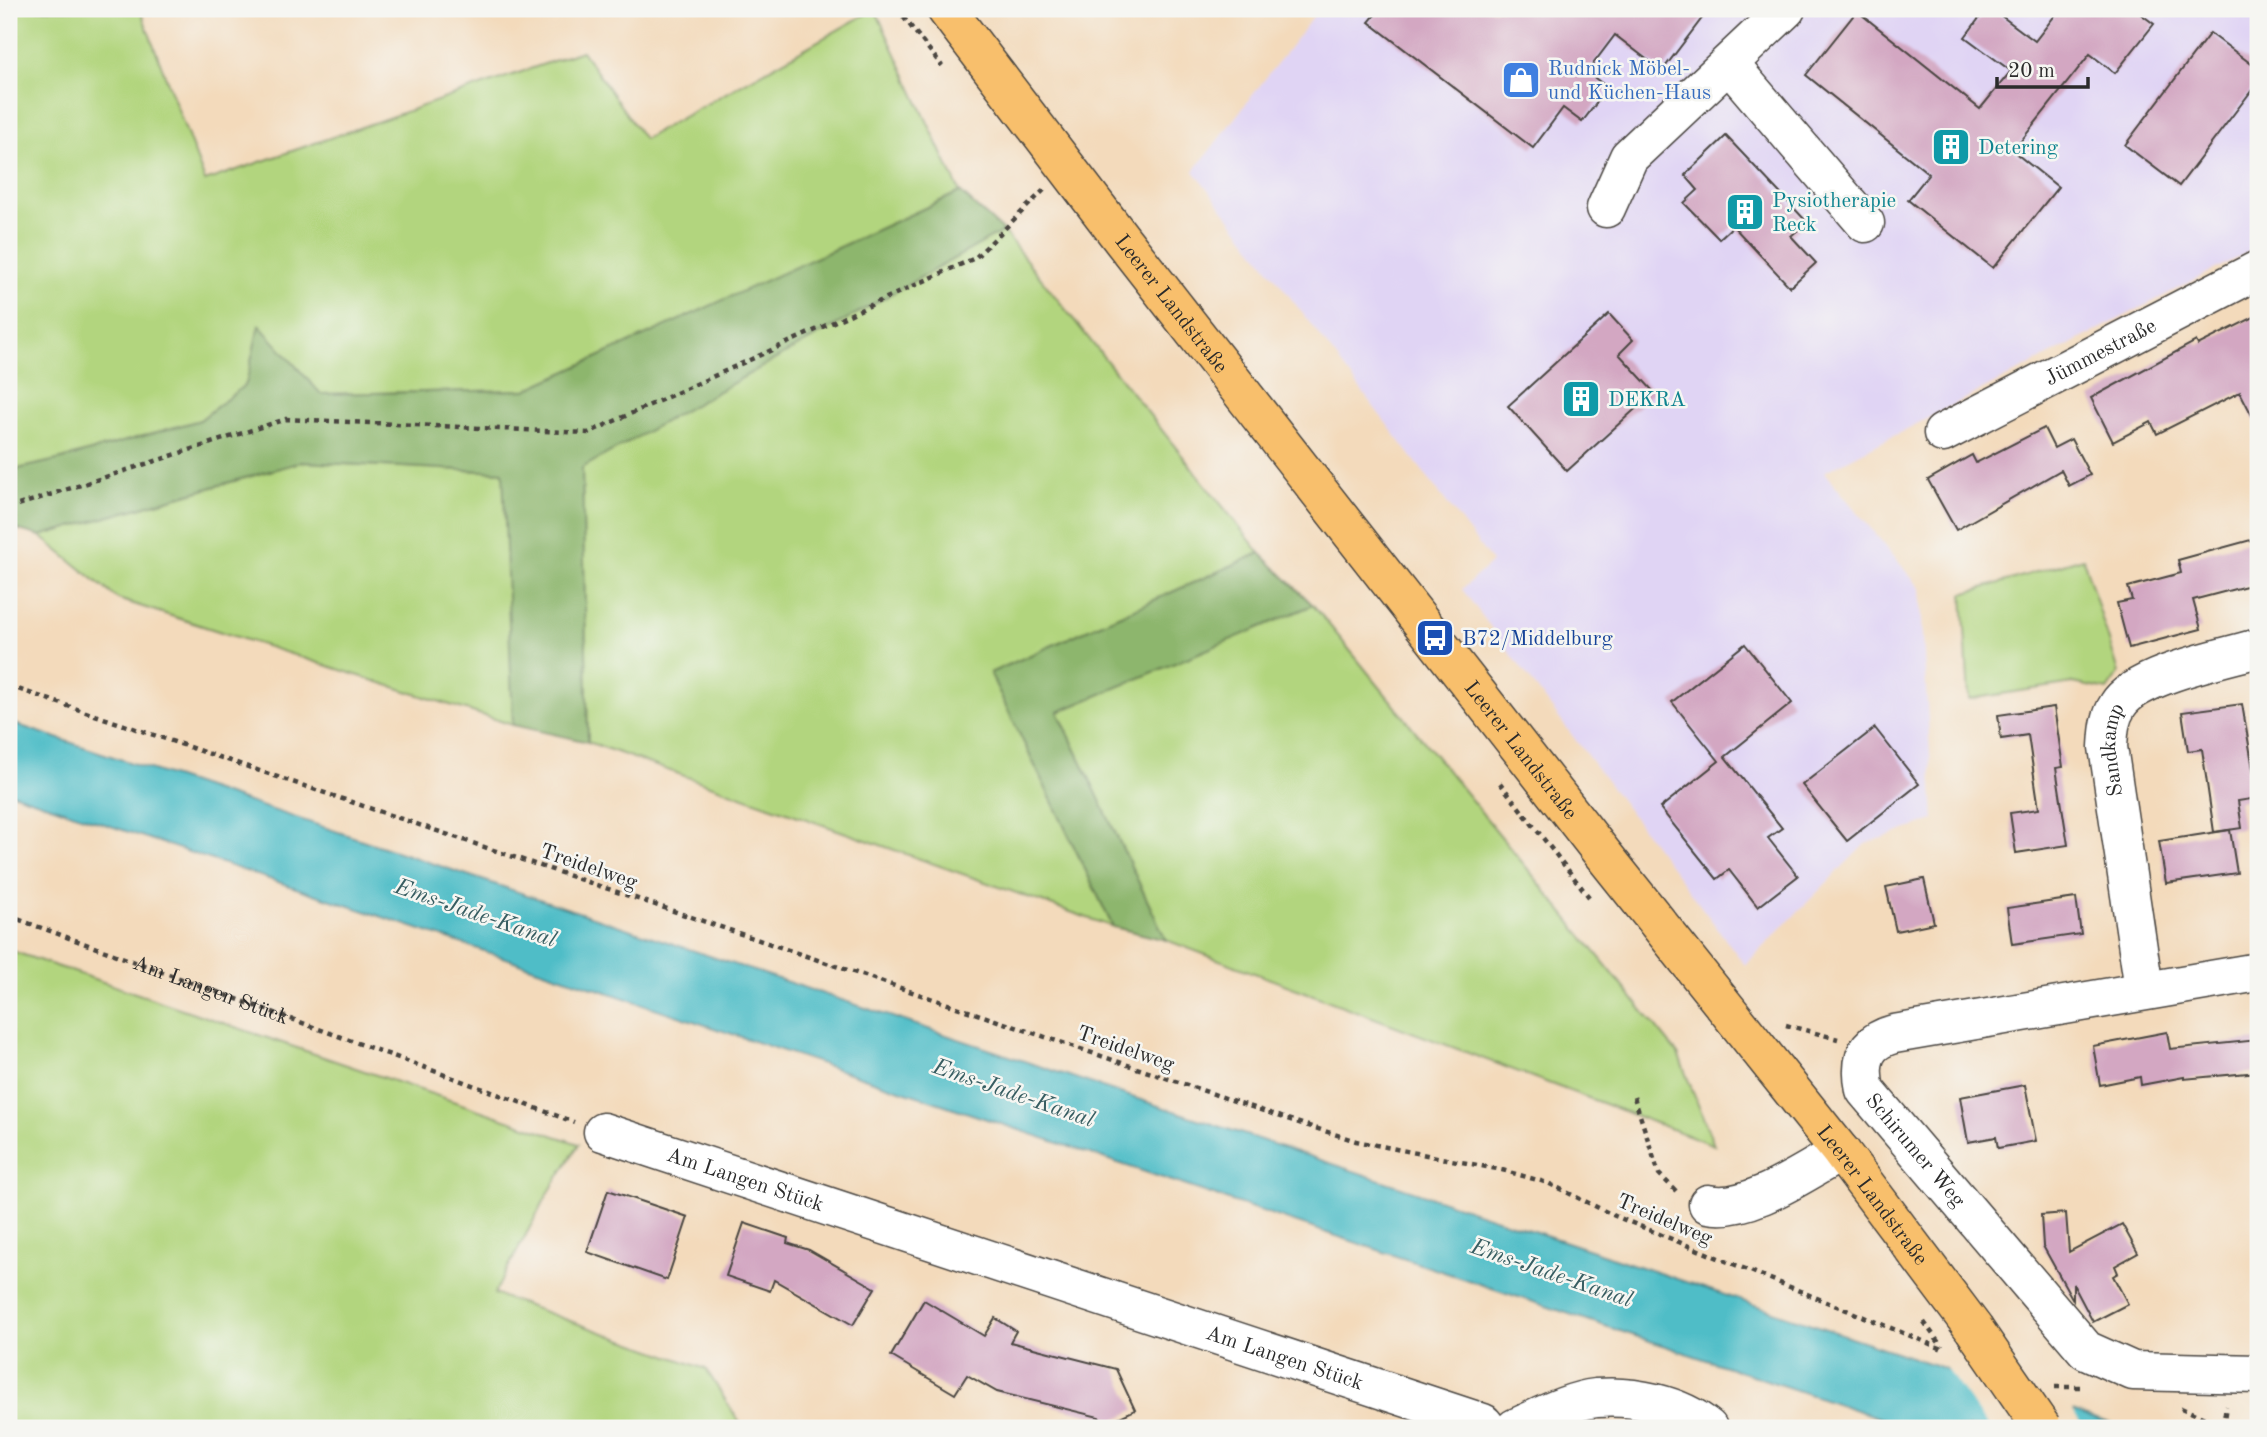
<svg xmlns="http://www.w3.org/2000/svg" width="2267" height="1437" font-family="'Old Standard TT',serif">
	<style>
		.built { fill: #e0d4f4 }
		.green { fill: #b2d57e; stroke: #6e8054; stroke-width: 2 }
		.forest { fill: #8db66d; stroke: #5c704c; stroke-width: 2 }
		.water { fill: #4fbdc7; stroke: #3d7479; stroke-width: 2 }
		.pier { fill: #f3dabb }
		.building { fill: #d3a7c2 }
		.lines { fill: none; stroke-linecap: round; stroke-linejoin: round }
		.minor-casing { stroke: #494541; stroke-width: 41 }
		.major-casing { stroke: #494541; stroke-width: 41 }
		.path { stroke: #494541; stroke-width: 4.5; stroke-dasharray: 5 5; stroke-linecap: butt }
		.minor { stroke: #fff; stroke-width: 38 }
		.major { stroke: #f8bf6c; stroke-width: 38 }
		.major-bridge-casing { stroke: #494541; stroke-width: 41; stroke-linecap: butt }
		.path-bridge { stroke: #494541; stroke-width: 4.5; stroke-dasharray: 5 5; stroke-linecap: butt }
		.major-bridge { stroke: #f8bf6c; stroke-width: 38 }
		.labels { text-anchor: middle; stroke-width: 5; stroke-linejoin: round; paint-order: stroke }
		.shop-label { font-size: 21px; fill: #366cbe; stroke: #f6f6f2; text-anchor: start }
		.culture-label { font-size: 21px; fill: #0d838f; stroke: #f6f6f2; text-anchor: start }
		.street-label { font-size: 21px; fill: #2b2b2b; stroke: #f6f6f2 }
		.transit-label { font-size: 21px; fill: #164399; stroke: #f6f6f2; text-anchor: start }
		.water-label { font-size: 23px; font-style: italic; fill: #385e62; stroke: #f6f6f2 }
	</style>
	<rect width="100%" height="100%" fill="#f6f6f2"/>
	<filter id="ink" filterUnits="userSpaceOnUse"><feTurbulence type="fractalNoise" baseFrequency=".0143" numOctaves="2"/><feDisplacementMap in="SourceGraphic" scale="14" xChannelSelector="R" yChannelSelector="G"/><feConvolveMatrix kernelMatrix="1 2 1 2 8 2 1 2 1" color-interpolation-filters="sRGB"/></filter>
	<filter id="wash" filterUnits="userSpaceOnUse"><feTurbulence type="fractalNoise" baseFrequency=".00686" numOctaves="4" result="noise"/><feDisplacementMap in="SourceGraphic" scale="28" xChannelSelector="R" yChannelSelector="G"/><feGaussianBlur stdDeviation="1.57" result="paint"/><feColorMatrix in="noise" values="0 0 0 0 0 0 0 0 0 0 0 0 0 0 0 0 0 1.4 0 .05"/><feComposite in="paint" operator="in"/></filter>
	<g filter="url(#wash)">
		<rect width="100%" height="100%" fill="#f3dabb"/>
		<polygon class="built" points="1319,9 2258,9 2258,247 1824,472 1920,588 1934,820 1865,844 1745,965 1462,589 1492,562 1194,171"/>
		<g class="green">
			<polygon points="9,9 140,9 205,181 582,51 644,139 875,9 960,192 526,390 321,394 246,384 200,420 66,458 9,471"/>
			<polygon points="1003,231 1260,553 990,673 1113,927 588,742 582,468"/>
			<polygon points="301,462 504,472 513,725 118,599 40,536"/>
			<polygon points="2083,558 2119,673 2107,690 2073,683 1969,699 1963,594"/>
			<polygon points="1313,605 1678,1054 1714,1145 1166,940 1058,712"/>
			<polygon points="9,950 579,1144 549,1192 494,1294 706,1369 743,1428 9,1428"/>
		</g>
		<g class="forest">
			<polygon points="960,192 1003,231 582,468 588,742 513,725 503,472 301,462 40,536 9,527 9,471 66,458 200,420 246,384 259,325 321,394 526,390"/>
			<polygon points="1260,553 1313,605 1058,712 1166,940 1113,927 990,673"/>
		</g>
		<polygon class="water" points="9,722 2123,1428 1910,1428 9,792"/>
		<polygon class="pier" points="1944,1365 2069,1406 2084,1428 1989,1428"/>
		<g id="blocks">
			<g class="building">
				<polygon points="1380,9 1709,9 1662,71 1615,35 1587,72 1608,88 1582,122 1563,108 1533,148 1369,22"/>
				<polygon points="1986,9 1992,9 2035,41 2060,9 2134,9 2154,24 2115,73 2090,54 2013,151 2058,187 1993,268 1908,200 1929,174 1806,75 1857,11 1980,109 2011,71 1965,37"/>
				<polygon points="2210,33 2258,69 2258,82 2179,186 2125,145"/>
				<polygon points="1726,136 1807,222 1791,236 1816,263 1790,287 1733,226 1719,239 1684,203 1698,190 1685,175"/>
				<polygon points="1609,314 1633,340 1619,354 1654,392 1567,471 1508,406"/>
				<polygon points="2258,315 2258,427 2240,392 2157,434 2151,422 2113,442 2091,398 2196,341 2198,345"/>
				<polygon points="2044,428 2054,448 2071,439 2090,475 2069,486 2061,470 1956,530 1928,480 1972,455 1976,463"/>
				<polygon points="2258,538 2258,583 2193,600 2201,629 2129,648 2117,603 2132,600 2128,587 2181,573 2178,560"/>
				<polygon points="1745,644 1792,703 1725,757 1782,828 1768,838 1798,876 1758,907 1729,870 1717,879 1660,808 1719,761 1672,702"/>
				<polygon points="2242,704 2258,798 2238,801 2242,828 2214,832 2202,749 2188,751 2182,712"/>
				<polygon points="2054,707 2063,767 2056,768 2068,845 2016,853 2010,813 2039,809 2028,735 2001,739 1998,715"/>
				<polygon points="1875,728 1919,784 1847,841 1802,785"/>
				<polygon points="2230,830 2237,873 2166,883 2159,841"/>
				<polygon points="1924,879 1934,923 1896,931 1886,887"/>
				<polygon points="2076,898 2081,934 2012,944 2007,908"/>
				<polygon points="2167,1032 2170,1049 2258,1040 2258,1072 2184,1079 2184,1077 2141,1085 2140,1077 2100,1085 2093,1046"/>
				<polygon points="2025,1085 2036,1141 1998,1148 1996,1137 1968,1142 1960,1097"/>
				<polygon points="608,1190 688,1217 667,1280 587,1252"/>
				<polygon points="2066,1213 2069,1252 2122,1224 2138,1253 2115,1266 2118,1273 2113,1276 2128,1304 2093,1322 2073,1284 2073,1300 2043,1246 2041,1215"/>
				<polygon points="744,1223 788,1238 787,1243 809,1250 875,1288 853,1325 774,1280 770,1291 726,1276"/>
				<polygon points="924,1300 984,1336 995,1318 1016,1331 1010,1342 1116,1369 1135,1410 1103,1425 1099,1417 997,1392 967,1375 955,1394 891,1356"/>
			</g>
		</g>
	</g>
	<g filter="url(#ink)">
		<use href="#blocks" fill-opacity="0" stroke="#494541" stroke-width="2"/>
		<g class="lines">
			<g class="minor-casing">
				<g id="minor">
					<polyline points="1729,64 1865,223"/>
					<polyline points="1606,208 1629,157 1786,9"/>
					<path id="s2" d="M1943 433 2258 270"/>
					<path id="s3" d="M2258 972 1894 1034C1864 1042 1859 1061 1865 1090L2086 1350 2133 1371 2258 1374"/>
					<path id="s4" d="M2144 989 2108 747C2109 732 2109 719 2118 705 2136 675 2224 658 2258 648"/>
					<path id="s5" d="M603 1132 1483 1423 1487 1428"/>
					<path d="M1708 1204C1748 1213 1806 1171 1841 1152"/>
					<path d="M1515 1428C1540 1417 1569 1401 1596 1398 1633 1395 1679 1404 1708 1428"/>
				</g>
			</g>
			<g class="major-casing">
				<g id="major">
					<path id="s6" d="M946 9 1123 241 1602 853 1841 1152 1974 1329"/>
				</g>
			</g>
			<g class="path">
				<polyline points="897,9 942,66"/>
				<polyline points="9,508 286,419 588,433 975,258 1044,190"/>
				<polyline points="9,686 1302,1124 1356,1141 1502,1170 1548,1183 1615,1216 1945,1350"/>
				<polyline points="1500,783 1589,897"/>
				<path id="s1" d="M9 916 574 1122"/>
				<polyline points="1786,1025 1838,1039"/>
				<polyline points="1634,1097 1659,1174 1676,1191"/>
				<polyline points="2055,1387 2081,1387"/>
				<polyline points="2181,1408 2228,1428"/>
				<polyline points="2223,1426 2226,1406"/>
			</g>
			<use href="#minor" class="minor"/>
			<use href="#major" class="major"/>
			<g class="major-bridge-casing">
				<polyline id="major-bridge" points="1974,1329 2042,1428"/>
			</g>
			<polyline class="path-bridge" points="1924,1322 1942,1347"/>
			<use href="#major-bridge" class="major-bridge"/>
		</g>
	</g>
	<defs>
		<g id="shop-square" transform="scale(2.0125)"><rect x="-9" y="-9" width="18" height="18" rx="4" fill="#3f7fe0" stroke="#f6f6f2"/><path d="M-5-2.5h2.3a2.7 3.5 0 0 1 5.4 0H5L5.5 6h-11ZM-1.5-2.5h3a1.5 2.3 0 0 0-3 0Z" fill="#fff"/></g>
		<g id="building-square" transform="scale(2.0125)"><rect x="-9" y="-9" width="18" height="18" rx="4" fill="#0f9aa8" stroke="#f6f6f2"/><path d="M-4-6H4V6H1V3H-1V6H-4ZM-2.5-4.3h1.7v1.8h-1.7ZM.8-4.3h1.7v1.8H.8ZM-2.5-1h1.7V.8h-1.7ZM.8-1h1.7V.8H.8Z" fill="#fff"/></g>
		<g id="bus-square" transform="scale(2.0125)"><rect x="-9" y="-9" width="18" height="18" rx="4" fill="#1a4fb4" stroke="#f6f6f2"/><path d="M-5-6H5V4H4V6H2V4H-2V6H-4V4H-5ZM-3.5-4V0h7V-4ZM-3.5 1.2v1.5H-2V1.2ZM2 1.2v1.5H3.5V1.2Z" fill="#fff"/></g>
	</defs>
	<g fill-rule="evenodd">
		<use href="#shop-square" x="1521" y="80"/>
		<use href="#building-square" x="1951" y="147"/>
		<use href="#building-square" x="1745" y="212"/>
		<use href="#building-square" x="1581" y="399"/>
		<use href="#bus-square" x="1435" y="638"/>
	</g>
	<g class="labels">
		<g class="shop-label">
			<text x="1548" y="75">Rudnick Möbel-<tspan x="1548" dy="24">und Küchen-Haus</tspan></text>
		</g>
		<g class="culture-label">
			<text x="1978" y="154">Detering</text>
			<text x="1772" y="207">Pysiotherapie<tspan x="1772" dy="24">Reck</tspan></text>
			<text x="1608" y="406">DEKRA</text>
		</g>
		<g class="street-label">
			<text dy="7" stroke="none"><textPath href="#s6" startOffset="371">Leerer Landstraße</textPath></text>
			<text dy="7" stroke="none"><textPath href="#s2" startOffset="177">Jümmestraße</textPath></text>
			<text dy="7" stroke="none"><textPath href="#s6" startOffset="938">Leerer Landstraße</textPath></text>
			<text dy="7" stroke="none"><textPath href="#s4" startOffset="242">Sandkamp</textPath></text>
			<text transform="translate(589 866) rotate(19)" y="7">Treidelweg</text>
			<text dy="7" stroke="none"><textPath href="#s1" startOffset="215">Am Langen Stück</textPath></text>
			<text transform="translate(1126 1048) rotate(19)" y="7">Treidelweg</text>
			<text dy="7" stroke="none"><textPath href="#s3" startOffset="520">Schirumer Weg</textPath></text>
			<text dy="7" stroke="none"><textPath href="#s5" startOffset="150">Am Langen Stück</textPath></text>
			<text dy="7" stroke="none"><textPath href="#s6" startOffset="1505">Leerer Landstraße</textPath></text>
			<text transform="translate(1665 1219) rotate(23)" y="7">Treidelweg</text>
			<text dy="7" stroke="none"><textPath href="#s5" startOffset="718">Am Langen Stück</textPath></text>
		</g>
		<g class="transit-label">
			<text x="1462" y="645">B72/Middelburg</text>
		</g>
		<g class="water-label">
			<text transform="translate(476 912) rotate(19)" y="8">Ems-Jade-Kanal</text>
			<text transform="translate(1014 1092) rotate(19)" y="8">Ems-Jade-Kanal</text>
			<text transform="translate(1552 1272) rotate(19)" y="8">Ems-Jade-Kanal</text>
		</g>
	</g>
	<rect width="2267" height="1437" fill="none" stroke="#f6f6f2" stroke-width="35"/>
	<path d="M1997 77v10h91v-10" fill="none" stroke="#2b2b2b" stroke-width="3.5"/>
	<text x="2008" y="77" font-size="21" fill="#2b2b2b" stroke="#f6f6f2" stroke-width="5" paint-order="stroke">20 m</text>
</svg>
